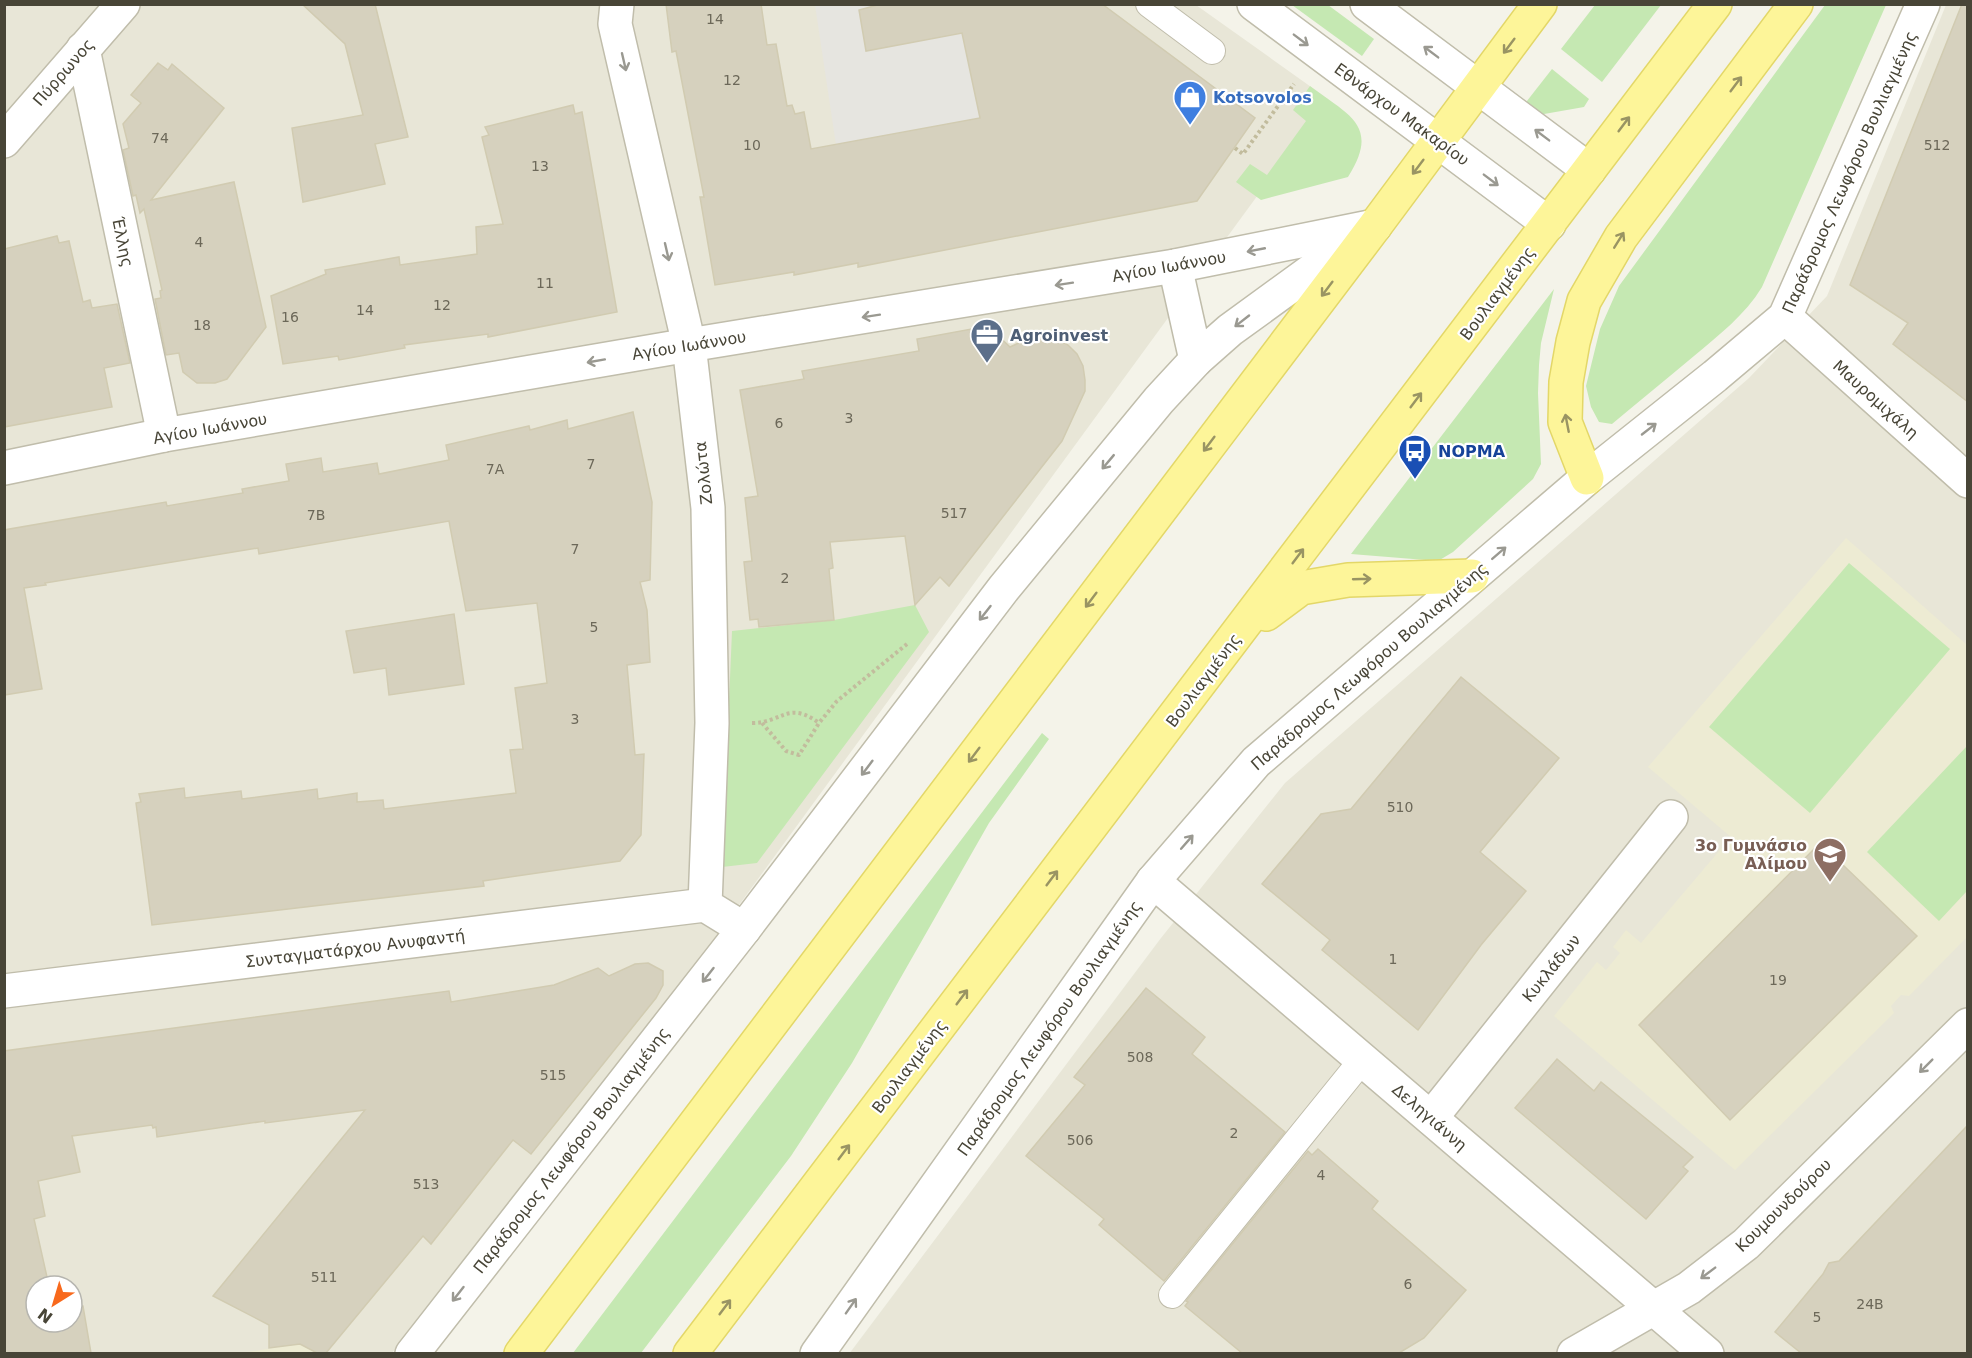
<svg xmlns="http://www.w3.org/2000/svg" width="1972" height="1358" font-family="'DejaVu Sans',sans-serif">
	<style>
		.residential { fill: #e8e6d7; fill-rule: evenodd }
		.education { fill: #edebd3 }
		.green { fill: #c5e8b2 }
		.parking { fill: #e6e5e0 }
		.building { fill: #d6d1be; stroke: #d1cbb1; stroke-width: 1.5 }
		.lines { fill: none; stroke-linecap: round; stroke-linejoin: round }
		.service-casing { stroke: #c0bdab; stroke-width: 28 }
		.minor-casing { stroke: #c0bdab; stroke-width: 36 }
		.tertiary-casing { stroke: #c0bdab; stroke-width: 36 }
		.primary-casing { stroke: #e3d768; stroke-width: 36 }
		.path { stroke: #c2bc9d; stroke-width: 4; stroke-dasharray: 3 3; stroke-linecap: butt }
		.service { stroke: #fff; stroke-width: 26 }
		.minor { stroke: #fff; stroke-width: 33 }
		.tertiary { stroke: #fff; stroke-width: 33 }
		.primary { stroke: #fdf599; stroke-width: 33 }
		.oneway { stroke: #9a9991 }
		.oneway2 { stroke: #999463 }
		.labels { text-anchor: middle; stroke-width: 4.5; stroke-linejoin: round; paint-order: stroke }
		.number-label { font-size: 14px; fill: #6c6859 }
		.street-label { font-size: 16px; fill: #484537; stroke: #fff }
		.shop-label { font-size: 16px; font-weight: bold; fill: #366cbe; stroke: #fff; text-anchor: start }
		.service-label { font-size: 16px; font-weight: bold; fill: #4e5e75; stroke: #fff; text-anchor: start }
		.transit-label { font-size: 16px; font-weight: bold; fill: #164399; stroke: #fff; text-anchor: start }
		.education-label { font-size: 16px; font-weight: bold; fill: #785e54; stroke: #fff; text-anchor: end }
	</style>
	<rect width="100%" height="100%" fill="#f4f3e9"/>
	<g class="residential">
		<path d="M5 5H1196L1328 99 682 983 392 1353 5 1354ZM36 1286H72V1322H36Z"/>
		<polygon points="1946,5 1967,5 1967,1353 849,1354 1161,938 1285,783 1749,378 1827,296"/>
	</g>
	<g class="education">
		<polygon points="1846,538 1967,645 1967,937 1909,996 1901,995 1891,1006 1894,1013 1735,1170 1554,1016 1597,962 1606,970 1620,953 1613,947 1626,930 1641,943 1731,837 1648,767"/>
		<polygon points="300,1344 317,1353 234,1354"/>
	</g>
	<g class="green">
		<polygon points="1292,5 1328,5 1374,39 1362,56"/>
		<polygon points="1595,5 1661,5 1602,82 1561,49"/>
		<path d="M1825 5H1886L1762 287C1745 315 1719 335 1694 356 1667 379 1639 401 1612 424L1599 422 1591 407 1586 386 1600 329 1619 286Z"/>
		<polygon points="1552,69 1589,99 1584,107 1527,117 1523,106"/>
		<path d="M1310 86C1348 115 1381 125 1348 177L1261 200 1236 182 1250 164 1267 175 1306 121 1293 110Z"/>
		<polygon points="1554,289 1541,343 1539,365 1538,393 1541,464 1533,479 1453,552 1438,561 1351,554"/>
		<polygon points="1849,563 1950,649 1810,813 1709,727"/>
		<polygon points="915,605 929,632 757,863 722,867 732,631 834,620"/>
		<polygon points="1042,733 1049,739 989,823 852,1063 791,1156 641,1353 573,1353"/>
		<polygon points="1967,746 1967,891 1939,921 1867,852"/>
	</g>
	<polygon class="parking" points="815,5 881,5 859,10 866,51 962,33 980,118 836,145"/>
	<g class="building">
		<polygon points="302,4 375,4 408,137 375,144 385,184 303,202 292,128 363,115 345,44"/>
		<polygon points="666,4 761,4 767,45 776,44 787,106 792,105 795,114 804,112 811,149 980,118 962,33 866,51 859,10 881,4 1102,4 1255,118 1197,201 858,267 858,263 794,275 794,272 715,285 700,197 704,197 676,51 672,52"/>
		<polygon points="1962,4 1968,4 1968,402 1893,344 1908,323 1850,285"/>
		<polygon points="158,63 168,70 172,64 224,108 151,200 234,182 266,327 227,379 215,383 197,383 183,372 179,353 166,355 155,299 161,298 160,291 162,290 144,209 140,213 136,195 133,196 123,150 129,148 123,124 141,103 131,95"/>
		<polygon points="573,105 575,114 582,112 617,312 488,337 488,334 404,345 405,348 339,360 338,356 283,364 271,296 326,274 325,270 399,257 400,265 477,254 476,227 503,224 482,137 489,135 485,127"/>
		<polygon points="57,236 59,243 69,241 83,302 90,300 92,308 117,304 130,363 104,368 112,407 4,427 4,249"/>
		<polygon points="988,326 1010,347 1032,337 1043,335 1058,339 1068,345 1077,354 1083,366 1085,380 1085,391 1062,441 949,586 940,577 915,605 905,536 830,542 833,568 829,569 834,620 759,627 758,619 750,620 744,562 752,561 745,498 758,496 740,390 804,379 802,371 919,351 917,339"/>
		<polygon points="633,412 652,502 650,580 640,582 647,610 650,662 627,665 635,755 644,754 641,835 620,861 483,881 484,886 152,925 136,803 141,802 139,794 184,788 185,798 241,791 242,799 317,789 318,799 357,793 357,802 383,800 384,809 516,793 510,750 523,749 515,688 547,683 537,603 466,611 449,521 259,554 258,548 45,583 46,585 24,588 42,689 4,695 4,530 166,502 167,506 243,493 242,489 289,481 286,464 321,458 323,472 377,463 379,474 449,460 446,445 529,426 530,430 567,420 568,429"/>
		<polygon points="454,614 464,684 389,695 386,668 354,673 346,631"/>
		<polygon points="1461,677 1559,758 1480,852 1526,891 1481,945 1418,1030 1322,950 1330,940 1262,884 1321,814 1351,809"/>
		<polygon points="1820,843 1917,936 1730,1120 1639,1025"/>
		<polygon points="648,963 663,971 663,985 656,998 531,1154 513,1140 431,1244 423,1236 326,1353 317,1353 300,1344 269,1348 269,1325 213,1296 365,1110 265,1123 265,1121 157,1137 156,1127 153,1128 152,1125 72,1136 80,1172 38,1181 45,1216 34,1219 49,1286 36,1286 36,1322 72,1322 72,1308 83,1306 91,1353 4,1353 4,1051 449,991 451,1002 554,985 598,968 609,976 635,964"/>
		<polygon points="1146,988 1205,1037 1192,1054 1285,1132 1164,1281 1099,1225 1104,1219 1026,1156 1085,1085 1074,1077"/>
		<polygon points="1557,1059 1594,1091 1601,1082 1693,1157 1683,1167 1688,1171 1646,1219 1515,1108"/>
		<polygon points="1968,1125 1968,1353 1801,1353 1775,1332 1823,1274 1829,1263 1839,1261"/>
		<polygon points="1318,1149 1378,1201 1372,1209 1466,1290 1424,1338 1399,1353 1242,1353 1185,1306 1188,1302 1186,1301 1308,1151 1312,1155"/>
	</g>
	<g class="lines">
		<g class="service-casing">
			<g id="service">
				<polyline points="1149,4 1212,51"/>
				<polyline points="1172,1295 1363,1059"/>
			</g>
		</g>
		<g class="minor-casing">
			<g id="minor">
				<polyline points="617,4 615,24 689,345 708,508 712,723 705,905 744,929"/>
				<polyline points="83,49 164,435"/>
				<polyline points="4,141 123,4"/>
				<polyline points="1175,266 1196,360"/>
				<polyline points="1785,317 1968,481"/>
				<polyline points="4,468 164,435 689,345 1175,266 1375,226"/>
				<polyline points="1153,881 1707,1354"/>
				<polyline points="4,991 705,905"/>
				<polyline points="1431,1118 1671,817"/>
				<polyline points="1574,1354 1689,1288 1746,1244 1968,1025"/>
			</g>
		</g>
		<g class="tertiary-casing">
			<g id="tertiary">
				<polyline points="1254,4 1549,224"/>
				<polyline points="1367,4 1589,170"/>
				<polyline points="412,1354 744,929 1004,588 1159,400 1196,360 1230,330 1369,229"/>
				<polyline points="817,1354 1153,881 1256,762 1587,478 1715,376 1785,317 1923,4"/>
			</g>
		</g>
		<g class="primary-casing">
			<g id="primary">
				<polyline points="1587,478 1565,422 1566,382 1573,342 1584,301 1621,237 1796,4"/>
				<polyline points="1266,614 1301,588 1348,580 1472,576"/>
				<polyline points="521,1354 1375,226 1540,4"/>
				<polyline points="690,1354 1715,4"/>
			</g>
		</g>
		<g class="path">
			<polyline points="1235,148 1243,154 1294,84"/>
			<path d="M752 723C782 723 788 700 819 723"/>
			<polyline points="762,723 786,751 799,755 819,723 837,701 907,644"/>
		</g>
		<use href="#service" class="service"/>
		<use href="#minor" class="minor"/>
		<use href="#tertiary" class="tertiary"/>
		<use href="#primary" class="primary"/>
	</g>
	<defs><path id="oneway-shaft" d="M-6 0H5M1.5-3L5.5 0L1.5 3" fill="none" stroke-width="1.6" stroke-linecap="round" stroke-linejoin="round" transform="scale(1.5)"/></defs>
	<g class="oneway">
		<use href="#oneway-shaft" transform="translate(1301 40) rotate(37)"/>
		<use href="#oneway-shaft" transform="translate(1431 52) rotate(-143)"/>
		<use href="#oneway-shaft" transform="translate(624 62) rotate(77)"/>
		<use href="#oneway-shaft" transform="translate(1542 135) rotate(-143)"/>
		<use href="#oneway-shaft" transform="translate(1491 180) rotate(37)"/>
		<use href="#oneway-shaft" transform="translate(1256 250) rotate(169)"/>
		<use href="#oneway-shaft" transform="translate(667 252) rotate(77)"/>
		<use href="#oneway-shaft" transform="translate(1064 284) rotate(171)"/>
		<use href="#oneway-shaft" transform="translate(871 316) rotate(171)"/>
		<use href="#oneway-shaft" transform="translate(1242 321) rotate(142)"/>
		<use href="#oneway-shaft" transform="translate(596 361) rotate(170)"/>
		<use href="#oneway-shaft" transform="translate(1649 429) rotate(-38)"/>
		<use href="#oneway-shaft" transform="translate(1108 462) rotate(130)"/>
		<use href="#oneway-shaft" transform="translate(1499 553) rotate(-41)"/>
		<use href="#oneway-shaft" transform="translate(985 613) rotate(128)"/>
		<use href="#oneway-shaft" transform="translate(867 768) rotate(127)"/>
		<use href="#oneway-shaft" transform="translate(1187 842) rotate(-49)"/>
		<use href="#oneway-shaft" transform="translate(708 975) rotate(128)"/>
		<use href="#oneway-shaft" transform="translate(1926 1066) rotate(135)"/>
		<use href="#oneway-shaft" transform="translate(1708 1273) rotate(143)"/>
		<use href="#oneway-shaft" transform="translate(458 1294) rotate(128)"/>
		<use href="#oneway-shaft" transform="translate(851 1306) rotate(-55)"/>
	</g>
	<g class="oneway2">
		<use href="#oneway-shaft" transform="translate(1509 46) rotate(127)"/>
		<use href="#oneway-shaft" transform="translate(1736 84) rotate(-53)"/>
		<use href="#oneway-shaft" transform="translate(1624 124) rotate(-53)"/>
		<use href="#oneway-shaft" transform="translate(1418 167) rotate(127)"/>
		<use href="#oneway-shaft" transform="translate(1619 240) rotate(-58)"/>
		<use href="#oneway-shaft" transform="translate(1327 289) rotate(127)"/>
		<use href="#oneway-shaft" transform="translate(1416 400) rotate(-53)"/>
		<use href="#oneway-shaft" transform="translate(1567 423) rotate(-101)"/>
		<use href="#oneway-shaft" transform="translate(1209 444) rotate(127)"/>
		<use href="#oneway-shaft" transform="translate(1298 556) rotate(-53)"/>
		<use href="#oneway-shaft" transform="translate(1362 579) rotate(-2)"/>
		<use href="#oneway-shaft" transform="translate(1091 600) rotate(127)"/>
		<use href="#oneway-shaft" transform="translate(974 755) rotate(127)"/>
		<use href="#oneway-shaft" transform="translate(1052 878) rotate(-53)"/>
		<use href="#oneway-shaft" transform="translate(962 997) rotate(-53)"/>
		<use href="#oneway-shaft" transform="translate(844 1152) rotate(-53)"/>
		<use href="#oneway-shaft" transform="translate(725 1307) rotate(-53)"/>
	</g>
	<defs>
		<g id="shop-pin" transform="scale(1.725)"><path d="M0 17L-7.5 6A9.5 9.5 0 1 1 7.5 6Z" fill="#3f7fe0" stroke="#fff"/><path d="M-5-2.5h2.3a2.7 3.5 0 0 1 5.4 0H5L5.5 6h-11ZM-1.5-2.5h3a1.5 2.3 0 0 0-3 0Z" fill="#fff"/></g>
		<g id="office-pin" transform="scale(1.725)"><path d="M0 17L-7.5 6A9.5 9.5 0 1 1 7.5 6Z" fill="#5c6f8a" stroke="#fff"/><path d="M-6-3h4V-5.5h4V-3h4V5H-6ZM-1-4.5V-3h2v-1.5ZM-6 0V1H6V0Z" fill="#fff"/></g>
		<g id="bus-pin" transform="scale(1.725)"><path d="M0 17L-7.5 6A9.5 9.5 0 1 1 7.5 6Z" fill="#1a4fb4" stroke="#fff"/><path d="M-5-6H5V4H4V6H2V4H-2V6H-4V4H-5ZM-3.5-4V0h7V-4ZM-3.5 1.2v1.5H-2V1.2ZM2 1.2v1.5H3.5V1.2Z" fill="#fff"/></g>
		<g id="school-pin" transform="scale(1.725)"><path d="M0 17L-7.5 6A9.5 9.5 0 1 1 7.5 6Z" fill="#8d6e63" stroke="#fff"/><path d="M0-5L7-2L0 1L-7-2ZM-4 1L0 2.5L4 1V4Q0 6-4 4Z" fill="#fff"/></g>
	</defs>
	<g fill-rule="evenodd">
		<use href="#shop-pin" x="1190" y="97"/>
		<use href="#office-pin" x="987" y="335"/>
		<use href="#bus-pin" x="1415" y="451"/>
		<use href="#school-pin" x="1830" y="854"/>
	</g>
	<g class="labels">
		<g class="number-label">
			<text x="715" y="24">14</text>
			<text x="732" y="85">12</text>
			<text x="160" y="143">74</text>
			<text x="752" y="150">10</text>
			<text x="1937" y="150">512</text>
			<text x="540" y="171">13</text>
			<text x="199" y="247">4</text>
			<text x="545" y="288">11</text>
			<text x="442" y="310">12</text>
			<text x="365" y="315">14</text>
			<text x="290" y="322">16</text>
			<text x="202" y="330">18</text>
			<text x="849" y="423">3</text>
			<text x="779" y="428">6</text>
			<text x="591" y="469">7</text>
			<text x="495" y="474">7Α</text>
			<text x="954" y="518">517</text>
			<text x="316" y="520">7Β</text>
			<text x="575" y="554">7</text>
			<text x="785" y="583">2</text>
			<text x="594" y="632">5</text>
			<text x="575" y="724">3</text>
			<text x="1400" y="812">510</text>
			<text x="1393" y="964">1</text>
			<text x="1778" y="985">19</text>
			<text x="1140" y="1062">508</text>
			<text x="553" y="1080">515</text>
			<text x="1234" y="1138">2</text>
			<text x="1080" y="1145">506</text>
			<text x="1321" y="1180">4</text>
			<text x="426" y="1189">513</text>
			<text x="324" y="1282">511</text>
			<text x="1408" y="1289">6</text>
			<text x="1870" y="1309">24B</text>
			<text x="1817" y="1322">5</text>
		</g>
		<g class="street-label">
			<text transform="translate(63 72) rotate(-49)" y="6">Πύρρωνος</text>
			<text transform="translate(1402 114) rotate(36)" y="6">Εθνάρχου Μακαρίου</text>
			<text transform="translate(1849 172) rotate(-66)" y="6">Παράδρομος Λεωφόρου Βουλιαγμένης</text>
			<text transform="translate(123 242) rotate(78)" y="6">Έλλης</text>
			<text transform="translate(1169 266) rotate(-10)" y="6">Αγίου Ιωάννου</text>
			<text transform="translate(1497 293) rotate(-53)" y="6">Βουλιαγμένης</text>
			<text transform="translate(689 345) rotate(-9)" y="6">Αγίου Ιωάννου</text>
			<text transform="translate(1876 399) rotate(42)" y="6">Μαυρομιχάλη</text>
			<text transform="translate(210 428) rotate(-10)" y="6">Αγίου Ιωάννου</text>
			<text transform="translate(703 473) rotate(-96)" y="6">Ζολώτα</text>
			<text transform="translate(1369 666) rotate(-41)" y="6">Παράδρομος Λεωφόρου Βουλιαγμένης</text>
			<text transform="translate(1203 680) rotate(-53)" y="6">Βουλιαγμένης</text>
			<text transform="translate(355 948) rotate(-7)" y="6">Συνταγματάρχου Ανυφαντή</text>
			<text transform="translate(1551 968) rotate(-51)" y="6">Κυκλάδων</text>
			<text transform="translate(1049 1028) rotate(-55)" y="6">Παράδρομος Λεωφόρου Βουλιαγμένης</text>
			<text transform="translate(909 1066) rotate(-53)" y="6">Βουλιαγμένης</text>
			<text transform="translate(1430 1117) rotate(41)" y="6">Δεληγιάννη</text>
			<text transform="translate(571 1150) rotate(-52)" y="6">Παράδρομος Λεωφόρου Βουλιαγμένης</text>
			<text transform="translate(1783 1205) rotate(-44)" y="6">Κουμουνδούρου</text>
		</g>
		<g class="shop-label">
			<text x="1213" y="103">Kotsovolos</text>
		</g>
		<g class="service-label">
			<text x="1010" y="341">Agroinvest</text>
		</g>
		<g class="transit-label">
			<text x="1438" y="457">ΝΟΡΜΑ</text>
		</g>
		<g class="education-label">
			<text x="1807" y="851">3ο Γυμνάσιο<tspan x="1807" dy="18">Αλίμου</tspan></text>
		</g>
	</g>
	<rect width="1972" height="1358" fill="none" stroke="#484537" stroke-width="12"/>
	<g transform="translate(54 1304) rotate(217)"><circle r="28" fill="#ffffff" stroke="#b6b5af" stroke-width="1.5"/>
	<path d="M0-4.5L10 22L0 15L-10 22Z" fill="#f8691c"/>
	<text y="-9" font-size="16" font-weight="bold" text-anchor="middle" fill="#484537">N</text>
	</g>
</svg>
